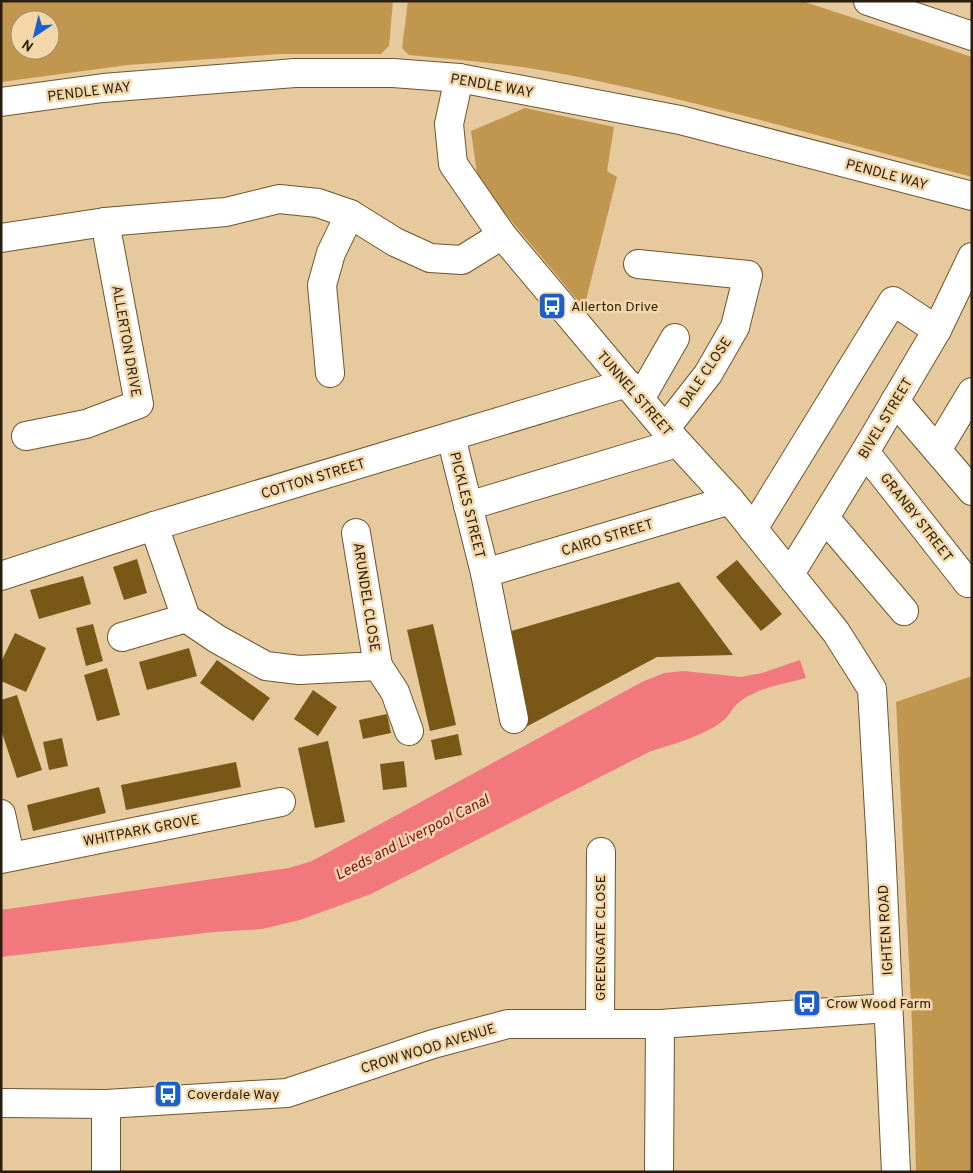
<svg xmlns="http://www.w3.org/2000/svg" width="973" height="1173" font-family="Overpass,sans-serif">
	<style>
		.green { fill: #c19750; fill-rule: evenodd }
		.water { fill: #f1787d }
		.building { fill: #795717 }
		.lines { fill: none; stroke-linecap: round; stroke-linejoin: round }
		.minor-casing { stroke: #6e552b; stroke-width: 30 }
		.highway-casing { stroke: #6e552b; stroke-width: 30 }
		.minor { stroke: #fff; stroke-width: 28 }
		.highway { stroke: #fff; stroke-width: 28 }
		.labels { text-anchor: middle; stroke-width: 5; stroke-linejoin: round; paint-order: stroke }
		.street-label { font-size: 14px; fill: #291e0d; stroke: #f3d7a9 }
		.poi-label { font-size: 14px; fill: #291e0d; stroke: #f3d7a9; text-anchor: start }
		.water-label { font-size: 15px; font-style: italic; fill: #7e0e22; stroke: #f3d7a9 }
	</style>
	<rect width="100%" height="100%" fill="#e6ca9d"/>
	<g class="green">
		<path d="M1 1H393L389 46 381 54H280L128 65 1 82ZM20 20H50V50H20Z"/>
		<path d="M408 1H802L972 57V177C836 141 701 101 563 74 512 64 460 60 409 55L402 48Z"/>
		<polygon points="525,108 614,127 607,171 617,177 584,308 478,181 471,131"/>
		<polygon points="972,676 972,1172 916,1172 912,1024 896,702"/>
	</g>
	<path class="water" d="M800 660 806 678C784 684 755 688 737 704 732 708 730 715 725 719 709 734 672 745 651 751L371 894 300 920 262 929 214 932 1 957V910L289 868 312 861 642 682 664 673 684 671 741 677 762 673Z"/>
	<g class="building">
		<polygon points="137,559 147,593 124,600 113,567"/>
		<polygon points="737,560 782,614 761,631 716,577"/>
		<polygon points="83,576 91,604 39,619 30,590"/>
		<polygon points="679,582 733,655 657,657 524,728 505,633"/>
		<polygon points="93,624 103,661 86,666 76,628"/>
		<polygon points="433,624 456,725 430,731 407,630"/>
		<polygon points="15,633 46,648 26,692 1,681 1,662"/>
		<polygon points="189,648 197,676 147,690 139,662"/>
		<polygon points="217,660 270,698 253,721 200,683"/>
		<polygon points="107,668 120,715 97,721 84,675"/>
		<polygon points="313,690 337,707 318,736 294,719"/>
		<polygon points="17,695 42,770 17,778 1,730 1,700"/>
		<polygon points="387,714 391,733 363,739 359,720"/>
		<polygon points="458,734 462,755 435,760 431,740"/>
		<polygon points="62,738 68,766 49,770 43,742"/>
		<polygon points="328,741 345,822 315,828 298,748"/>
		<polygon points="404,761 407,787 383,790 380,764"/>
		<polygon points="236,762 241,787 126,810 121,785"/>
		<polygon points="99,787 106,813 33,831 27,805"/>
	</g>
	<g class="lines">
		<g class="minor-casing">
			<g id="minor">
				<polyline points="459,78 449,124 453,164 502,235 665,429 730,500 836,632 872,689 881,846 896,1172"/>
				<polyline points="1,102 103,88 295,73 393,73 459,78 680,120 972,196"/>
				<polyline points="1,238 105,222 226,212 279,199 318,203 350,214"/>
				<polyline points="638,264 748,275 735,327 708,374 665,429"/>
				<polyline points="330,373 322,285 331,253 350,214 395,242 430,258 462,260 502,235"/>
				<polyline points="640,399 675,338"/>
				<polyline points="895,401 972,491"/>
				<polyline points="26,436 86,424 139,404 105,222"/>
				<polyline points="451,437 485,573 514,719"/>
				<polyline points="937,450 972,392"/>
				<polyline points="865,452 968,583"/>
				<polyline points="468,506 677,443"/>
				<polyline points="825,518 904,611"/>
				<polyline points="154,526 186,618"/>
				<polyline points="753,529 893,301 937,330"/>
				<polyline points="485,573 730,500"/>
				<polyline points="790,574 865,452 937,330 972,257"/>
				<polyline points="1,576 154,526 627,383"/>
				<polyline points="122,637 186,618 217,639 266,666 299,670 378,666 356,533"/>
				<polyline points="378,666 395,692 409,731"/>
				<polyline points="1,814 10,856"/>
				<polyline points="1,859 281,802"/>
				<polyline points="600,1024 601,852"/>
				<polyline points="1,1103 106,1104 287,1093 433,1044 508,1024 660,1024 888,1008"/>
				<polyline points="106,1172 106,1104"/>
				<polyline points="659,1172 660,1024"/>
			</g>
		</g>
		<g class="highway-casing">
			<polyline id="highway" points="868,1 972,36"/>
		</g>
		<use href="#minor" class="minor"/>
		<use href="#highway" class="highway"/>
	</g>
	<defs>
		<g id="bus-square" transform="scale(1.4375)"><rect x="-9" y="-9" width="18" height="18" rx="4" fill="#1960cb" stroke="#f3d7a9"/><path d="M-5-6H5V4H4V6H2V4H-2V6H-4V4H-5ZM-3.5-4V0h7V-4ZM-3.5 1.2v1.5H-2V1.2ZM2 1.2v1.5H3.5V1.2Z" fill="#fff"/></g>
	</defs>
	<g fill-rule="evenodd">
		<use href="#bus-square" x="552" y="306"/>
		<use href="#bus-square" x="807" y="1003"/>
		<use href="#bus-square" x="168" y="1094"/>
	</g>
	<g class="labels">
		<g class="street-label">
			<text transform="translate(492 85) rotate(10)" y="5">PENDLE WAY</text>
			<text transform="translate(89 91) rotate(-7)" y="5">PENDLE WAY</text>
			<text transform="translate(887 174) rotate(15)" y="5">PENDLE WAY</text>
			<text transform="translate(127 341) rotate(80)" y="5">ALLERTON DRIVE</text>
			<text transform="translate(705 372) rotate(-56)" y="5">DALE CLOSE</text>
			<text transform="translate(635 393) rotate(49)" y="5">TUNNEL STREET</text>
			<text transform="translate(885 418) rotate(-59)" y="5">BIVEL STREET</text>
			<text transform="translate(313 478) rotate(-17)" y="5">COTTON STREET</text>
			<text transform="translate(468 505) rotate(76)" y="5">PICKLES STREET</text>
			<text transform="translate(917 517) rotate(52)" y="5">GRANBY STREET</text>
			<text transform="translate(607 537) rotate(-17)" y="5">CAIRO STREET</text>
			<text transform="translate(367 597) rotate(81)" y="5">ARUNDEL CLOSE</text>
			<text transform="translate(141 830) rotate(-11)" y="5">WHITPARK GROVE</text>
			<text transform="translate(885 930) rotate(-93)" y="5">IGHTEN ROAD</text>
			<text transform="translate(600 938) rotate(-90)" y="5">GREENGATE CLOSE</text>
			<text transform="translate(428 1048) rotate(-17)" y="5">CROW WOOD AVENUE</text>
		</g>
		<g class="poi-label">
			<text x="571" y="311">Allerton Drive</text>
			<text x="826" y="1008">Crow Wood Farm</text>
			<text x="187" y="1099">Coverdale Way</text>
		</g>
		<g class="water-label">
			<text transform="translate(412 837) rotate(-27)" y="5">Leeds and Liverpool Canal</text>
		</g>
	</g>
	<rect width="973" height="1173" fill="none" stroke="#291e0d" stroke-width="5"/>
	<g transform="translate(35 35) rotate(215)"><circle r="24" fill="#f3d7a9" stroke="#a28d6b"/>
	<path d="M0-4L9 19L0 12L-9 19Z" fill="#1960cb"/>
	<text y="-8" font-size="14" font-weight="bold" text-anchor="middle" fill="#291e0d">N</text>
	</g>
</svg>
